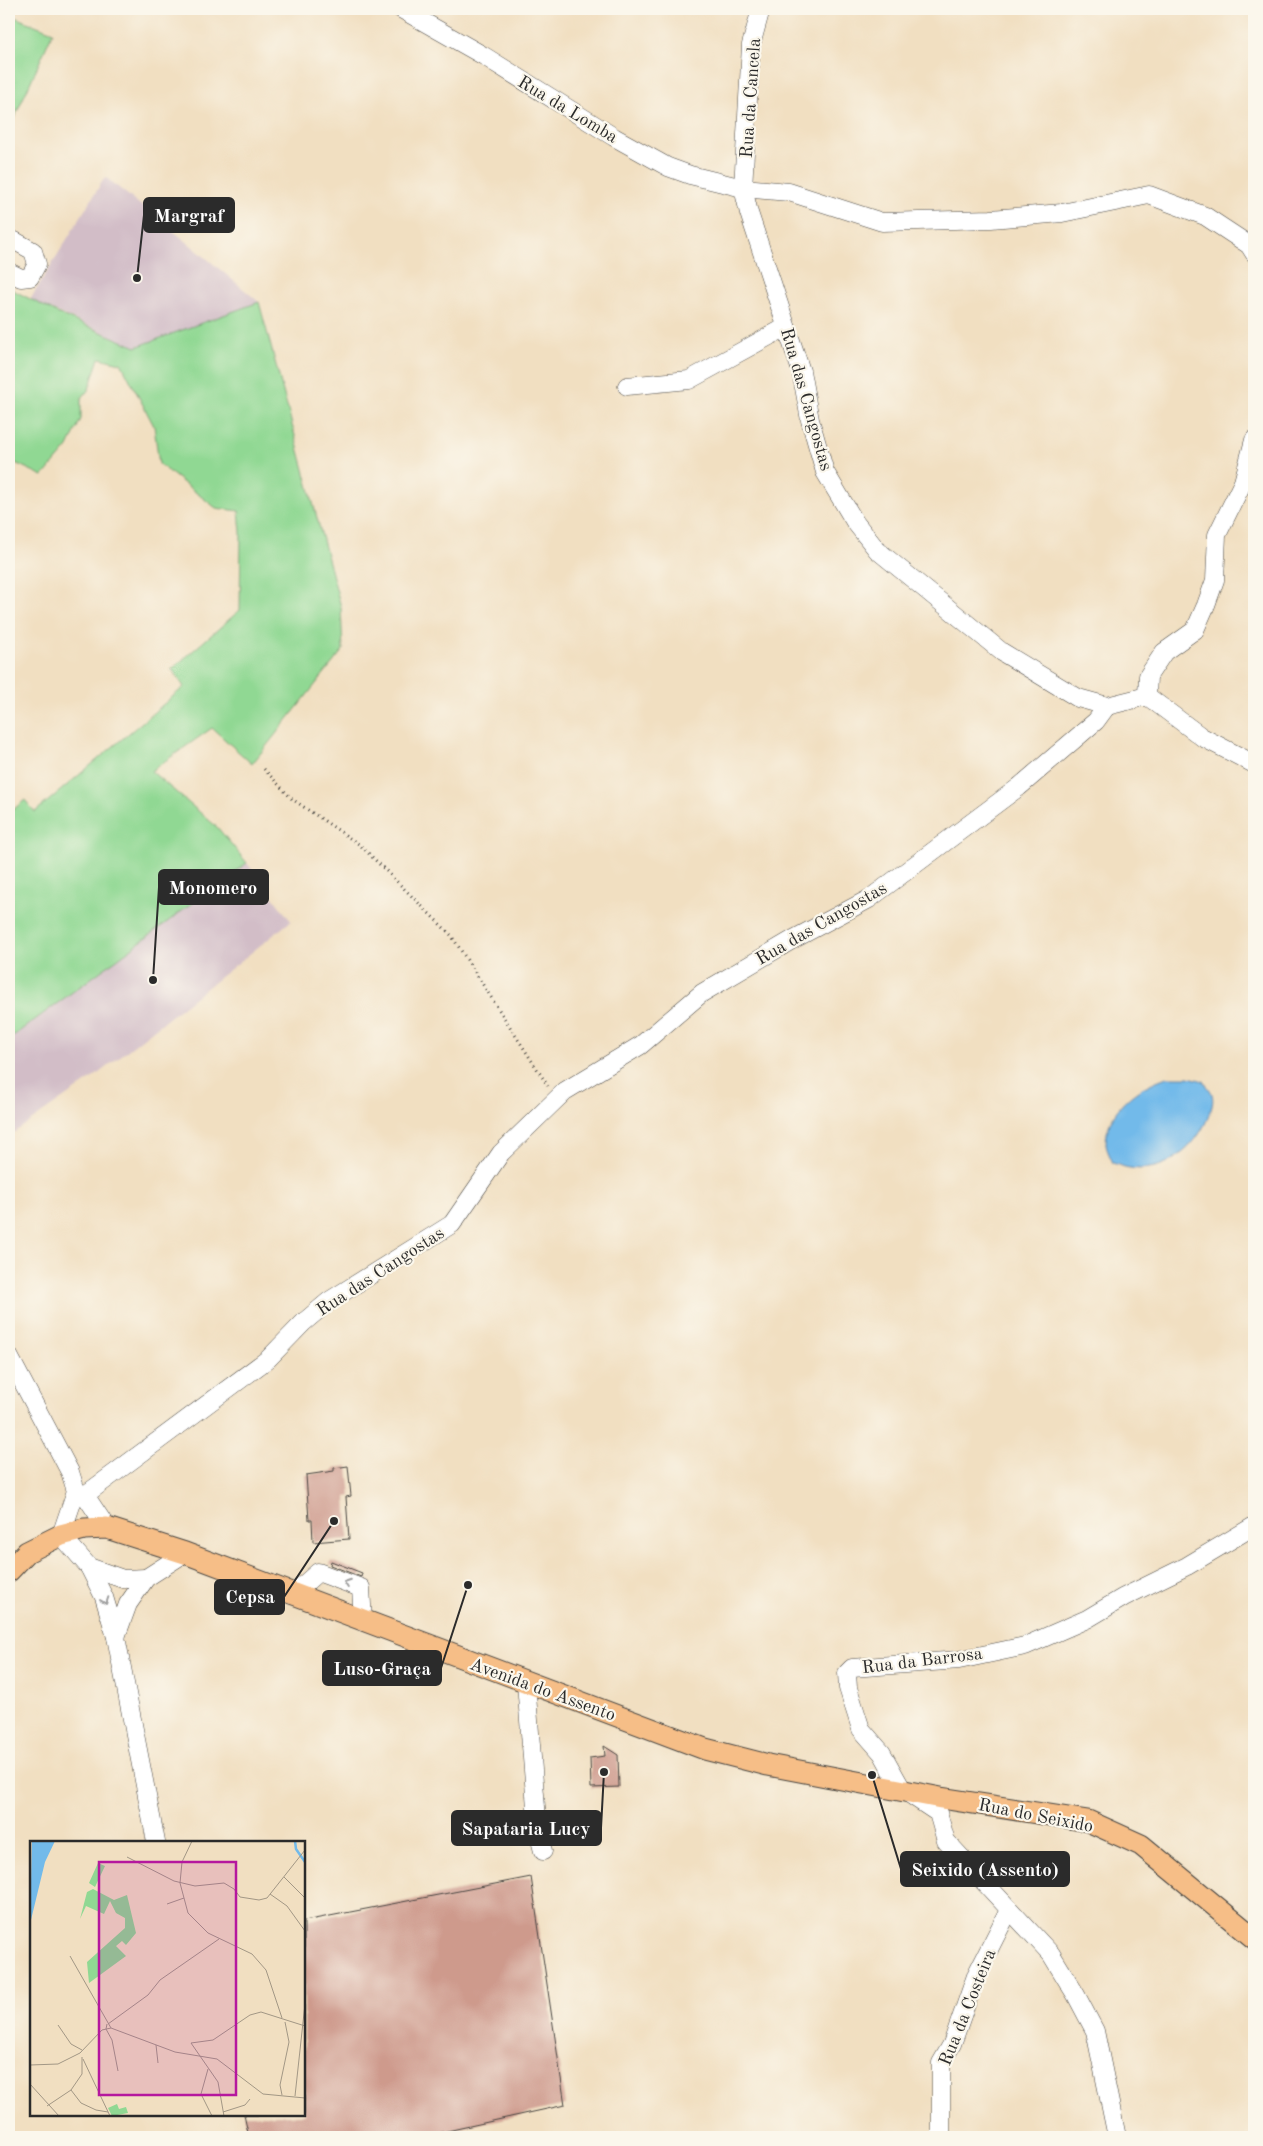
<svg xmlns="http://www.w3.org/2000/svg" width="1263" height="2146" font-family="'Old Standard TT',serif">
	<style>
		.industrial { fill: #d2bdc7 }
		.green { fill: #90d893; stroke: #5e825f }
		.water { fill: #72baea; stroke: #4e728a }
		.building { fill: #ce9a8c }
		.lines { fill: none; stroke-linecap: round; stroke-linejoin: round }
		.minor-casing { stroke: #494642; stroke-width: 19 }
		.major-casing { stroke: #494642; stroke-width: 23 }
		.path { stroke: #494642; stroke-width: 3; stroke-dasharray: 1 4; stroke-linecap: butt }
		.minor { stroke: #fff; stroke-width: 18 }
		.major { stroke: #f6be87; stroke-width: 21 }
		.oneway { stroke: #a0a0a0 }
		.labels { text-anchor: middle; stroke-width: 4.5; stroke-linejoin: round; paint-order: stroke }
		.street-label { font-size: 18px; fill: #2b2b2b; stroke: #fbf7ec }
		.inset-river { fill: none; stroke: #72baea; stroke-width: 2.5 }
		.inset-road { fill: none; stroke: #a29785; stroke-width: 1 }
		.view { fill: #b5179e; fill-opacity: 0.15; stroke: #b5179e; stroke-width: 2.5 }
		.inset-edge { fill: none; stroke: #2b2b2b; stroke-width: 2.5 }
		.leader { fill: none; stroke: #2b2b2b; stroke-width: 2 }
		.callout-dot { fill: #2b2b2b; stroke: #fbf7ec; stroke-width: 2 }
		.callout { fill: #2b2b2b; stroke: #2b2b2b; stroke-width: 2 }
		.callout-label { font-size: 19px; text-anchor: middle; font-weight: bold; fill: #fff }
	</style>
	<rect width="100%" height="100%" fill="#fbf7ec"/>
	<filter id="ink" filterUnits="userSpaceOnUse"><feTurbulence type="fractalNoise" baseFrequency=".02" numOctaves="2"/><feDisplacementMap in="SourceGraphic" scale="10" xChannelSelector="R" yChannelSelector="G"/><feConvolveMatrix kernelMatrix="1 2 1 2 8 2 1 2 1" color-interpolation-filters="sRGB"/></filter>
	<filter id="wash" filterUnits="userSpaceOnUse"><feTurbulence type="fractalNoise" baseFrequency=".0096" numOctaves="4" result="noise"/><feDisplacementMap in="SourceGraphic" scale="20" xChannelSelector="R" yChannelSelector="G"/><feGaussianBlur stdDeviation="1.12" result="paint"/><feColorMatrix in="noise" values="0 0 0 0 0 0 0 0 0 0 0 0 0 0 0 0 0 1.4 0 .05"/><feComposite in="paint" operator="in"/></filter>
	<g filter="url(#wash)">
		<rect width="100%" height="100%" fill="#f1dfc1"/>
		<g class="industrial">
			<polygon points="105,177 187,242 259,302 136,347 30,300"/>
			<polygon points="247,863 291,921 94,1077 9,1136 9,1039"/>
		</g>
		<g class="green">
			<polygon points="9,15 53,32 9,130"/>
			<polygon points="9,288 59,314 136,347 259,302 341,607 343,650 252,764 212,728 151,771 217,827 247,863 9,1039 9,813 25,800 35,812 184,687 172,669 240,610 241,532 239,511 216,508 159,464 154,426 121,363 99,358 89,389 81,399 81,419 68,447 43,476 9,460"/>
		</g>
		<path class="water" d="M1167 1077H1189L1204 1081C1206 1085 1211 1090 1212 1094 1215 1104 1209 1115 1205 1124 1188 1158 1151 1180 1113 1163 1111 1158 1107 1151 1106 1145 1105 1110 1137 1087 1167 1077Z"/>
		<g id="blocks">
			<g class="building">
				<polygon points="348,1466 351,1496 346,1497 349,1539 313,1542 312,1520 309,1520 306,1475 334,1471 334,1468"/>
				<polygon points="331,1561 362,1573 361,1577 330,1565"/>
				<polygon points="604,1746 618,1755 619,1787 591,1788 590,1758 605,1756"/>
				<polygon points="531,1877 565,2105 420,2137 249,2137 244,2115 304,2115 304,1921"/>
			</g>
		</g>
	</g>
	<g filter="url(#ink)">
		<use href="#blocks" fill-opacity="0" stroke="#494642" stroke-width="1"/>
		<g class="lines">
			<g class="minor-casing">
				<g id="minor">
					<polyline points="401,9 484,56 614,137 668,167 690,175 743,188 789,192 882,222 991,219 1062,213 1149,195 1205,216 1249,245 1254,253"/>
					<polyline points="761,9 751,45 743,188 749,213 801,371 810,420 825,472 855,522 877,550 1002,652 1078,698 1107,706 1147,696 1202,737 1254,764"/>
					<polyline points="9,241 15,241 33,251 37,264 30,277 21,278 9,272"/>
					<polyline points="627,386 689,380 786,327"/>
					<polyline points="1147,696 1148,676 1164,652 1195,630 1206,605 1215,580 1217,535 1243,482 1254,440"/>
					<polyline points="9,1356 70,1472 76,1491 61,1535 89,1567 104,1597 116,1637 156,1842"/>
					<polyline points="76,1491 85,1495 107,1528"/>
					<polyline points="85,1495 268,1359 304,1322 329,1301 452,1224 501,1153 565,1091 641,1045 702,993 792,940 869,899 1019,787 1096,721 1107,706"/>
					<polyline points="89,1567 123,1579 146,1578"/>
					<polyline points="292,1595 318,1572 361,1588 363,1622"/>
					<polyline points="116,1637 128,1604 146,1578 185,1553"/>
					<polyline points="526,1683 538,1832 543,1851"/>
					<polyline points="941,2137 941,2063 952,2044 977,1973 1009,1910"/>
					<polyline points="1117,2137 1095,2031 1076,1995 1051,1954 946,1841 938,1813 902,1789 882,1753 861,1729 848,1688 847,1673 852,1668 959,1660 1025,1646 1087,1619 1124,1597 1187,1566 1254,1526"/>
				</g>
			</g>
			<g class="major-casing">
				<polyline id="major" points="9,1571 27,1552 61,1535 84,1529 107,1528 185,1553 705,1749 768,1765 941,1798 1088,1821 1141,1845 1254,1938"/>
			</g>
			<polyline class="path" points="264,769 292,799 360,845 451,935 548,1086"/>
			<use href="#minor" class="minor"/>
			<use href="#major" class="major"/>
		</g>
		<defs><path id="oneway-chevron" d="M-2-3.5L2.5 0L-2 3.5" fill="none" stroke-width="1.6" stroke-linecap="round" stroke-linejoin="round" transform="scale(1.25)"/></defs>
		<g class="oneway">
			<use href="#oneway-chevron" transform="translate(347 1583) rotate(-160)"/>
			<use href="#oneway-chevron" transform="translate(105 1601) rotate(71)"/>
		</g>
	</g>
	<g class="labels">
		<g class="street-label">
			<text transform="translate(750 98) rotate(-86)" y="6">Rua da Cancela</text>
			<text transform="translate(568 109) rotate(31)" y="6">Rua da Lomba</text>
			<text transform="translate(807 399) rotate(74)" y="6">Rua das Cangostas</text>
			<text transform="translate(821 923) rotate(-30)" y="6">Rua das Cangostas</text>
			<text transform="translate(380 1271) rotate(-33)" y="6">Rua das Cangostas</text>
			<text transform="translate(922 1660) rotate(-7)" y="6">Rua da Barrosa</text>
			<text transform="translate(543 1689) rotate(20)" y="6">Avenida do Assento</text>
			<text transform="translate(1036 1815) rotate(11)" y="6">Rua do Seixido</text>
			<text transform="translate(967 2007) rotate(-68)" y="6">Rua da Costeira</text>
		</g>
	</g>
	<g transform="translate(30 1841)">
		<rect width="275" height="275" fill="#f1dfc1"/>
		<path d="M68 22 75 25 65 46 59 42ZM63 48 84 59 97 54 106 92 96 104 92 100 86 105 96 115 59 142 57 121 95 87V77L86 72 80 60 74 73 56 65 50 78 57 51ZM87 263 89 268 96 266 98 272 82 275 78 267Z" fill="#90d893"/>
		<path d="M2 0H25L15 21 0 83Z" fill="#72baea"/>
		<path class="inset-river" d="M265 0 266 8 275 21"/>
		<path class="inset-road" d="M162 0 152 21 150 42 158 72 178 92 222 113 236 129 252 177M97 16 144 40 165 45 194 42 204 48 210 56 229 59 237 57 275 9M254 36 275 57M240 53 257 65 275 90M137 63 154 57M40 115 81 187M77 183 76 188 82 199 88 230M78 183 118 154 130 139 189 98M28 184 41 203 52 209M126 204 128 222M52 216V233L41 249 51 262 66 269 78 271M53 218 80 275M0 224 28 223 50 212 72 189 81 187 145 211 187 218 233 253 275 257M178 228 171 253 182 275M0 243 29 275M252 254 250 244 259 201 255 181M265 255 275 163M17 265 41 249M193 271 215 264 220 258M194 275 188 241 161 202 183 199 220 174 231 171 275 185"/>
		<path class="view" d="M69 21H206V254H69Z"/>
		<rect width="275" height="275" class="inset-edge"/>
	</g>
	<path class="leader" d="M137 278L144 215M153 980L159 887M334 1521L284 1597M468 1585L441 1668M604 1772L601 1828M872 1775L901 1869"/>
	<g class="callout-dot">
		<circle cx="137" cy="278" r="5"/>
		<circle cx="153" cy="980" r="5"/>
		<circle cx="334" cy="1521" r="5"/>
		<circle cx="468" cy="1585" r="5"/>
		<circle cx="604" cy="1772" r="5"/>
		<circle cx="872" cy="1775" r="5"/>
	</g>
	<g class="callout">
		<rect x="144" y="198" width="90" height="34" rx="5"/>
		<rect x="159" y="870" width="109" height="34" rx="5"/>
		<rect x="215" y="1580" width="69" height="34" rx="5"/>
		<rect x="323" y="1651" width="118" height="34" rx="5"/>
		<rect x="452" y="1811" width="149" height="34" rx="5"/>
		<rect x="901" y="1852" width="168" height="34" rx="5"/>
	</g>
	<g class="callout-label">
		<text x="189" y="222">Margraf</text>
		<text x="213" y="894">Monomero</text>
		<text x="250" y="1603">Cepsa</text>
		<text x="382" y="1675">Luso-Graça</text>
		<text x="526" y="1835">Sapataria Lucy</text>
		<text x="985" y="1876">Seixido (Assento)</text>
	</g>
	<rect width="1263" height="2146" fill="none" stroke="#fbf7ec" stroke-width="30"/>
</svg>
